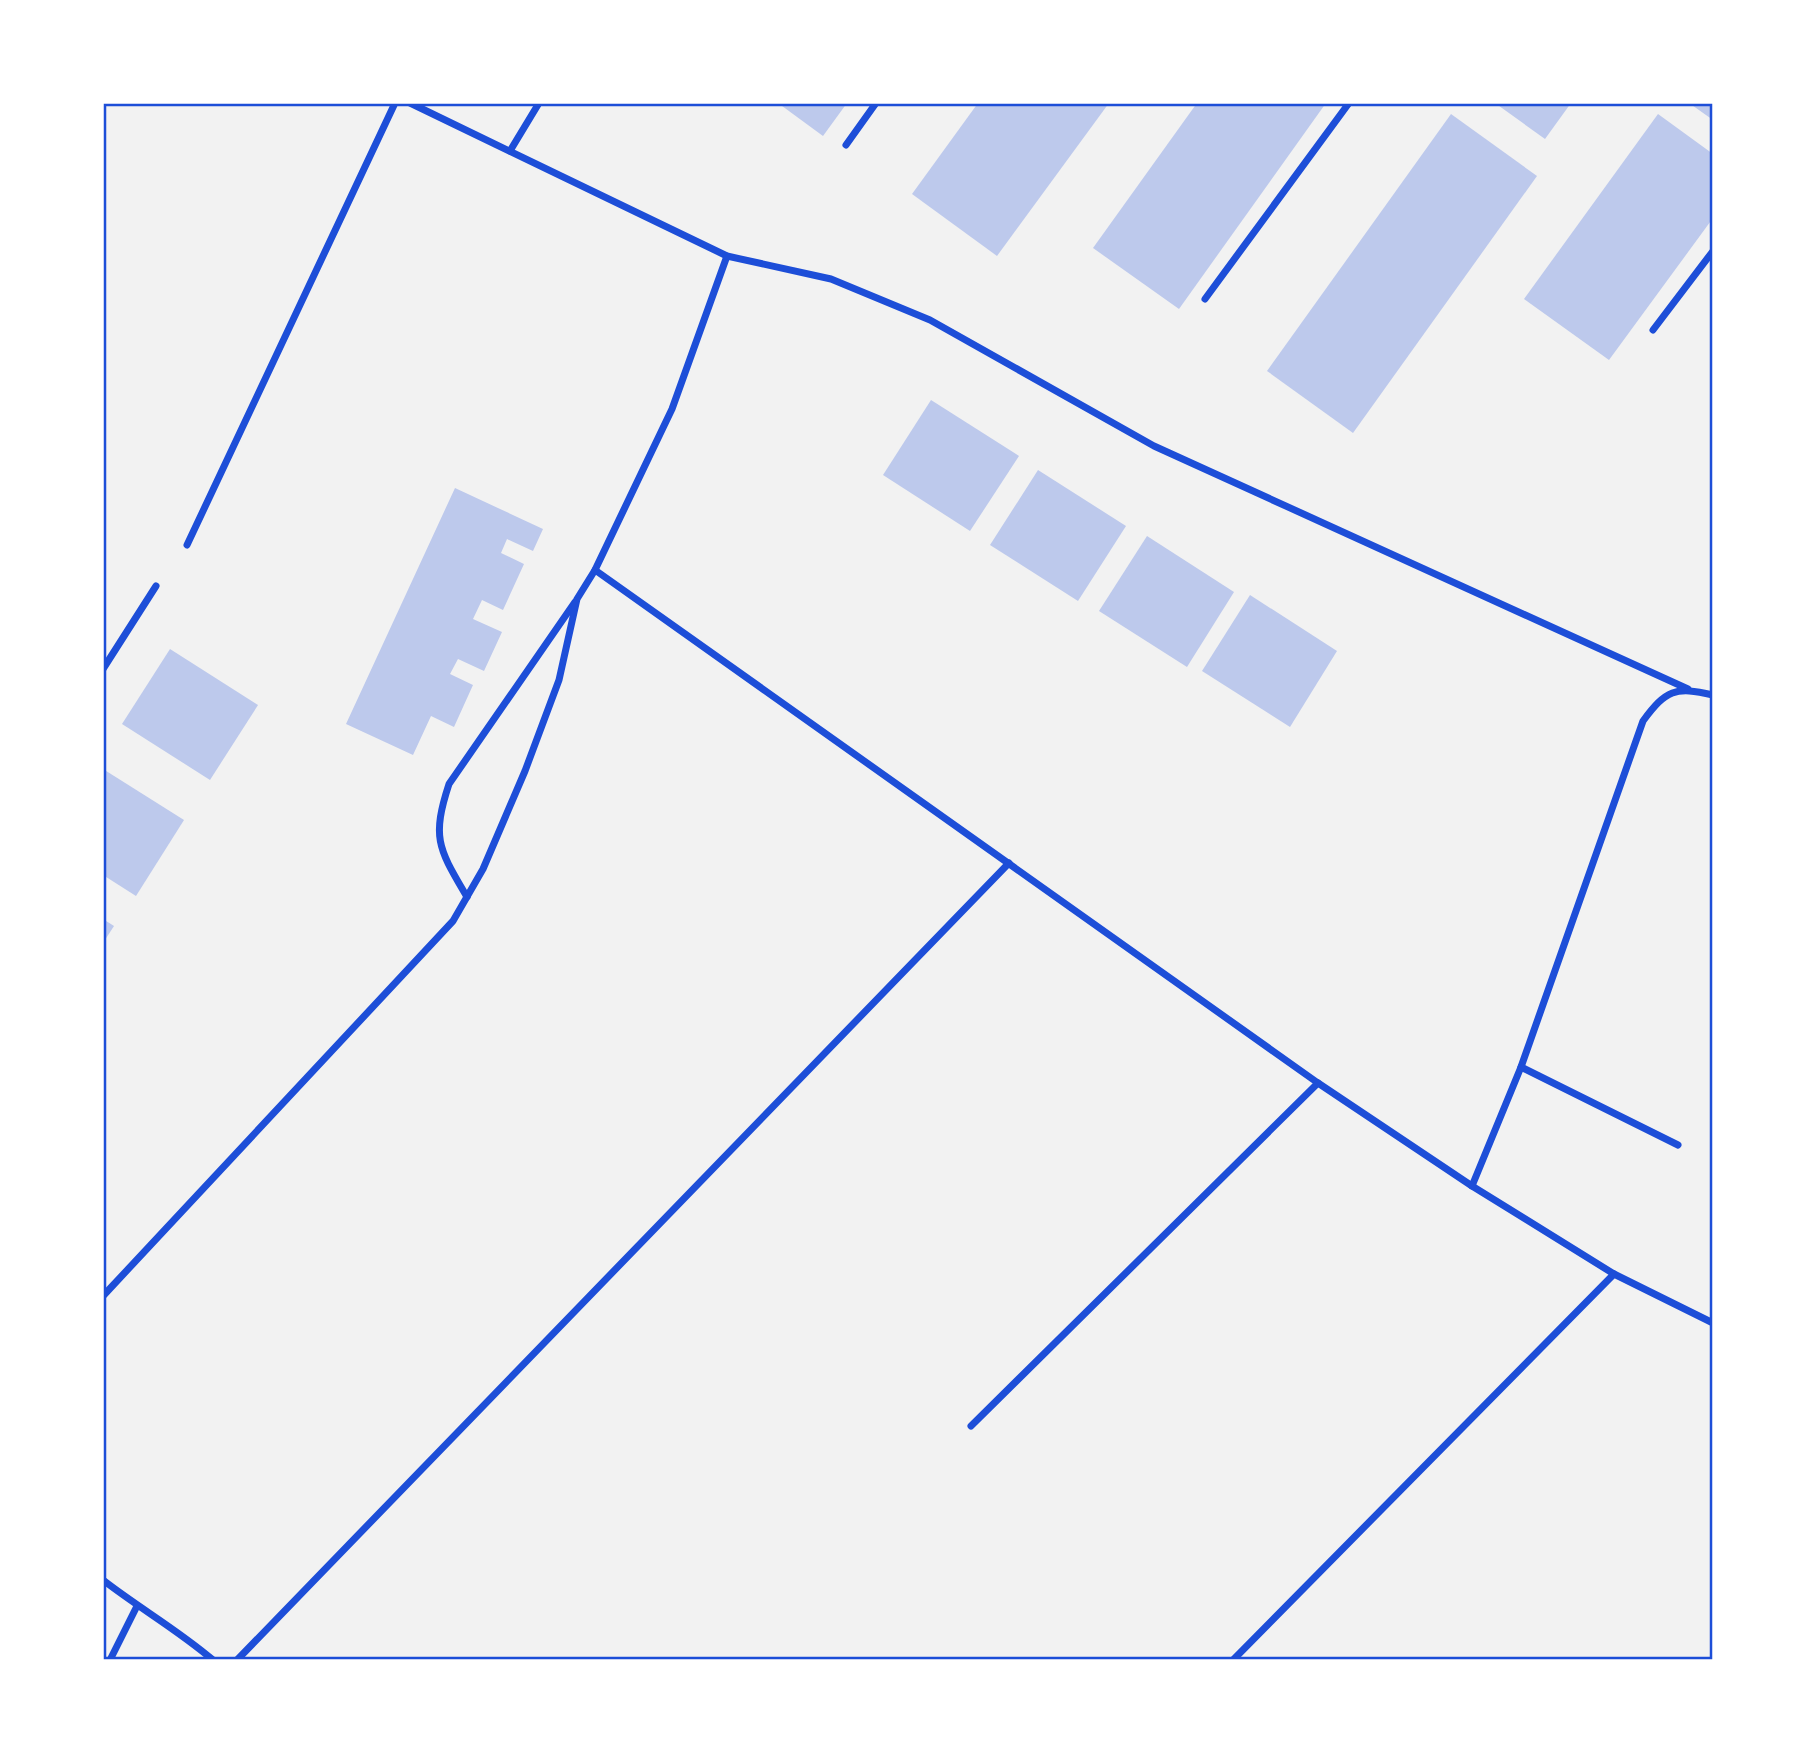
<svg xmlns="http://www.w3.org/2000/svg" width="1816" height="1763" font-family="'Work Sans',sans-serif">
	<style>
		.building { fill: #bdc9ec }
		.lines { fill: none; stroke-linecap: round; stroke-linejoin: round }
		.minor { stroke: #1d4ed8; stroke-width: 7 }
		.neatline { fill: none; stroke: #1d4ed8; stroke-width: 2.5 }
	</style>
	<rect width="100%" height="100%" fill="#f2f2f2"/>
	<g class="building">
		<polygon points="778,103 847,103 823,136"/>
		<polygon points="978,103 1109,103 997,256 912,194"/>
		<polygon points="1197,103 1326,103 1179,309 1093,248"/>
		<polygon points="1495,103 1571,103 1545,139"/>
		<polygon points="1689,103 1713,103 1713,120"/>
		<polygon points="1451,114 1537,176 1353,433 1267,371"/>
		<polygon points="1658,114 1713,154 1713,218 1609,360 1524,299"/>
		<polygon points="931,400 1019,456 970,531 883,475"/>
		<polygon points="1038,470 1126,526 1078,601 990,545"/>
		<polygon points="455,488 543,529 533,551 507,539 501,553 524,564 503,610 482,600 473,619 502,632 484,671 458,659 450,674 473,685 454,727 431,716 413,755 346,724"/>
		<polygon points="1147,536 1234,592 1187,667 1099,611"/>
		<polygon points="1250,595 1337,651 1290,727 1202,671"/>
		<polygon points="170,649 258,705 210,780 122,724"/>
		<polygon points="103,769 184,820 136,896 103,875"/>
		<polygon points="103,919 114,926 103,943"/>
	</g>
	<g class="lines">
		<g class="minor">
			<polyline points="410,103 727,256 831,279 930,320 1154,446 1688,689"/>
			<polyline points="846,145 876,103"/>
			<polyline points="510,151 539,103"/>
			<polyline points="1205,299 1349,103"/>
			<polyline points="1653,330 1713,251"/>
			<polyline points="187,545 395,103"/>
			<polyline points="595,570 1318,1083 1472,1186 1614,1274 1713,1323"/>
			<polyline points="103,669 156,586"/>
			<path d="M467 897C439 849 431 839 449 784L575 602"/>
			<polyline points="1521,1067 1678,1145"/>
			<path d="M1472 1186 1521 1067 1643 721C1666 690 1675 686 1713 695"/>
			<polyline points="103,1296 453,921 483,869 525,771 559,680 577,599 595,570 672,409 727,256"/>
			<polyline points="971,1426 1318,1083"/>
			<path d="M103 1580C139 1608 178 1630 213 1660"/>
			<polyline points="110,1660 137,1606"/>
			<polyline points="237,1660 1009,863"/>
			<polyline points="1233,1660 1614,1274"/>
		</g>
	</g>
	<rect width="1816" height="1763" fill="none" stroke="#ffffff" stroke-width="210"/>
	<rect x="105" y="105" width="1606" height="1553" class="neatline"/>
</svg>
